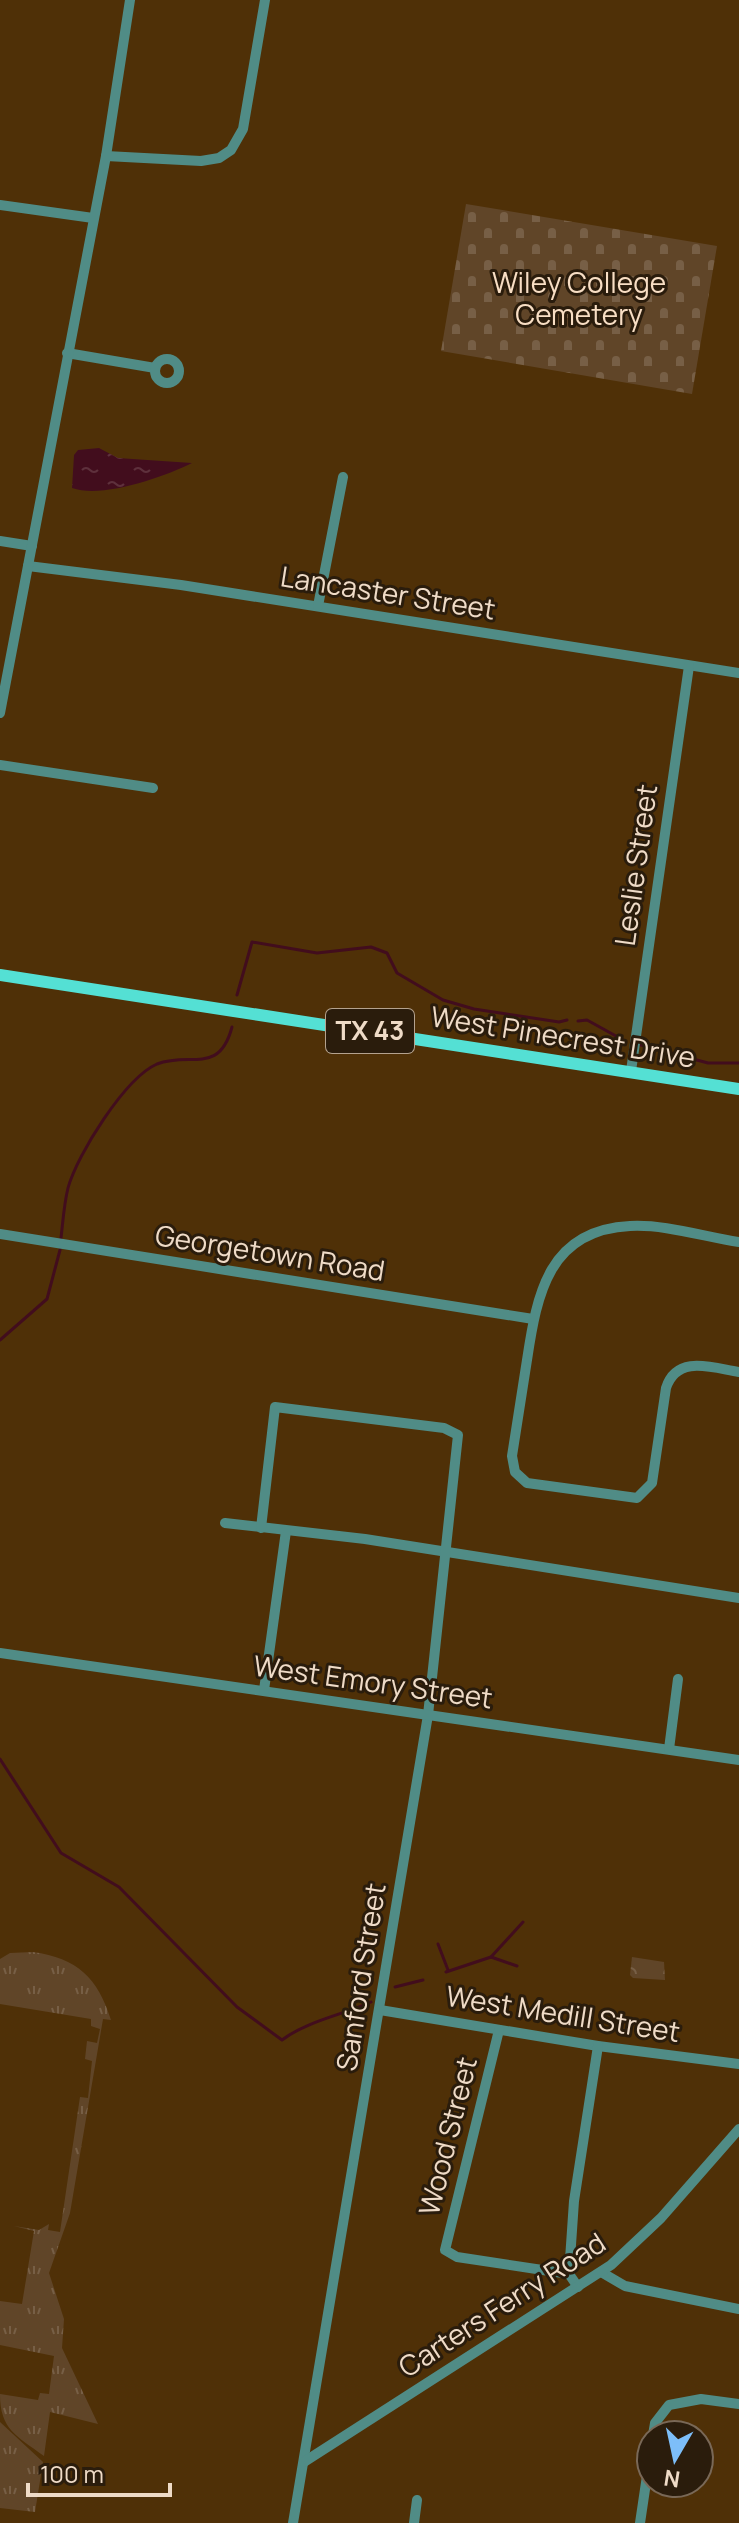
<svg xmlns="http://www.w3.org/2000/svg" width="739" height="2523" font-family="Manrope,sans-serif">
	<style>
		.grass { fill: url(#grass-tufts) }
		.cemetery { fill: url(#cemetery-stones) }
		.park { fill: url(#park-crowns) }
		.water { fill: url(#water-ripples) }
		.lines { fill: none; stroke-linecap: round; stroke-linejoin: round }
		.stream { stroke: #420d1d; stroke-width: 3 }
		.minor { stroke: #508c86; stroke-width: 10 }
		.major { stroke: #54e0d4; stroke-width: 12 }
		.labels { text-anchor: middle; stroke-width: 6; stroke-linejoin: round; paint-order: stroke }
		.shield { fill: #2a1c0c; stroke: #b4a28f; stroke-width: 2 }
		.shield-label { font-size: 26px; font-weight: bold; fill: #efdbc7 }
		.park-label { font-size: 28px; fill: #f8dec4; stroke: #2a1c0c }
		.street-label { font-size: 28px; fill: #efdbc7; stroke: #2a1c0c }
	</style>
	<defs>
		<pattern id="grass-tufts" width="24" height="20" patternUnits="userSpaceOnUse" patternTransform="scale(2)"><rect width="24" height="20" fill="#604528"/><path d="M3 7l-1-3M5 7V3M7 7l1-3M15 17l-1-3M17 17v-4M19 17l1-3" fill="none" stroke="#775f46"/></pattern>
		<pattern id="cemetery-stones" width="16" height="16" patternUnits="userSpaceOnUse" patternTransform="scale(2)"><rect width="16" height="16" fill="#604528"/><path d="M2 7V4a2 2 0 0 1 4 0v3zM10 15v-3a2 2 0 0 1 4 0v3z" fill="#775f46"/></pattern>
		<pattern id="park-crowns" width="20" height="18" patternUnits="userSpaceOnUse" patternTransform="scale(2)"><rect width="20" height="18" fill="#604528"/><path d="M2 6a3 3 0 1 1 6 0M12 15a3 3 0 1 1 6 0" fill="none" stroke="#775f46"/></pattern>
		<pattern id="water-ripples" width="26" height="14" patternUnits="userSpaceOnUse" patternTransform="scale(2)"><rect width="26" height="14" fill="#420d1d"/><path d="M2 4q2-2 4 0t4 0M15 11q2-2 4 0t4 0" fill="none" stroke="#5e303c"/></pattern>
	</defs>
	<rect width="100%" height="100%" fill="#4f3007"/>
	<g class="grass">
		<path d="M33 1952C77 1958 98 1978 111 2020L103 2019 70 2213 49 2273 64 2319 62 2348 98 2424 50 2412 44 2456C17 2436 0 2430 0 2394L38 2400 40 2393 49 2394 54 2356 0 2345V2301L22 2304 34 2231 14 2226 39 2230 49 2224 48 2230 60 2232 80 2097 88 2098 92 2061 85 2059 87 2041 97 2043 100 2029 91 2026V2019L0 2004V1959L10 1953Z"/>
		<polygon points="0,2422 43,2462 35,2512 0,2508"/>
	</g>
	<polygon class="cemetery" points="466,204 717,246 692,394 441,351"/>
	<polygon class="park" points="632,1957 664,1962 665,1980 633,1978 630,1975"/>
	<path class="water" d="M99 448 118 458 192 463C164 477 102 499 72 488L74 455 78 450Z"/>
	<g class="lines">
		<g class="stream">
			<polyline points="237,995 252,942 317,953 371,947 387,953 397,973 443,1000 474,1009 559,1022 567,1020"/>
			<polyline points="578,1021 587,1020 625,1041"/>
			<polyline points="641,1045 708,1063 739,1063"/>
			<path d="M61 1238C63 1221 64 1204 68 1188 77 1155 125 1078 157 1064 190 1051 219 1076 232 1027"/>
			<polyline points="0,1340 47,1299 60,1250"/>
			<path d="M0 1759 61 1853 119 1887 237 2007 282 2040C307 2021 342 2015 371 2002"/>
			<polyline points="438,1944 448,1970"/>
			<polyline points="491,1957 517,1966"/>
			<polyline points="446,1972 491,1957 523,1922"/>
			<polyline points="395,1987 423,1980"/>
		</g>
		<g class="minor">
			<polyline points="106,156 201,161 219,158 231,150 243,129 265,0"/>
			<polyline points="0,205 93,218"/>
			<polyline points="67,353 155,368"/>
			<circle cx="167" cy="371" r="12"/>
			<polyline points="0,541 32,546"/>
			<polyline points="28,566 181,585 739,673"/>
			<polyline points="318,606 343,477"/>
			<polyline points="0,713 106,156 130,0"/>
			<polyline points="0,765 153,788"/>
			<polyline points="631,1071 689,666"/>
			<polyline points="0,1234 533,1319"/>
			<path d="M739 1242C705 1237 665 1224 630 1226 549 1230 537 1293 527 1360 522 1392 517 1424 512 1456L515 1472 527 1483 637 1498 652 1483 666 1388C677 1354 713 1368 739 1372"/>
			<polyline points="225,1523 365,1539 739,1598"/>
			<polyline points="261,1528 275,1407 444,1428 458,1435 428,1715 293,2523"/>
			<polyline points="0,1653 739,1760"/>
			<polyline points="264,1690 286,1531"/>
			<polyline points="669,1749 678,1679"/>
			<polyline points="380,2010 598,2046 739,2064"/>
			<polyline points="499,2030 445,2250 457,2257 569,2274 578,2287"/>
			<polyline points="601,2272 625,2286 739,2309"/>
			<polyline points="569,2274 574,2201 598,2046"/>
			<polyline points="653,2435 655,2423 669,2405 701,2399 739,2404"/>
			<polyline points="304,2462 611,2265 661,2218 739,2129"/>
			<polyline points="414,2523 417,2500"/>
			<polyline points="640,2523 651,2449"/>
		</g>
		<polyline class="major" points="0,975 739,1089"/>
	</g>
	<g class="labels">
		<rect class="shield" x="326" y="1009" width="88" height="44" rx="6"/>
		<g class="shield-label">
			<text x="370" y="1040">TX 43</text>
		</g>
		<g class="park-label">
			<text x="579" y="293">Wiley College<tspan x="579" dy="32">Cemetery</tspan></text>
		</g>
		<g class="street-label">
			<text transform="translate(388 593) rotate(9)" y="10">Lancaster Street</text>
			<text transform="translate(636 865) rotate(-82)" y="10">Leslie Street</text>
			<text transform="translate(563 1037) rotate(9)" y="10">West Pinecrest Drive</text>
			<text transform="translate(270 1253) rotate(9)" y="10">Georgetown Road</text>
			<text transform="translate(373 1682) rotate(8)" y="10">West Emory Street</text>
			<text transform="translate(361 1977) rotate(-81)" y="10">Sanford Street</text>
			<text transform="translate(563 2014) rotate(9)" y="10">West Medill Street</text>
			<text transform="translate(448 2136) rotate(-76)" y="10">Wood Street</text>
			<text transform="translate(502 2305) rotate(-33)" y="10">Carters Ferry Road</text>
		</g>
	</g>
	<g transform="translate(675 2459) rotate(189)"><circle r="38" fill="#2a1c0c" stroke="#796857" stroke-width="2"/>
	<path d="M0-6L14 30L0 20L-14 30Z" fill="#7dbef9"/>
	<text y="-12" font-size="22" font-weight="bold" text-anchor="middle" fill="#efdbc7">N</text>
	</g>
	<path d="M28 2483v12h142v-12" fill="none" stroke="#efdbc7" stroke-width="4"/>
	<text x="40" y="2483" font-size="24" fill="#efdbc7" stroke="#2a1c0c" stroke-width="6" paint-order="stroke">100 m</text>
</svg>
